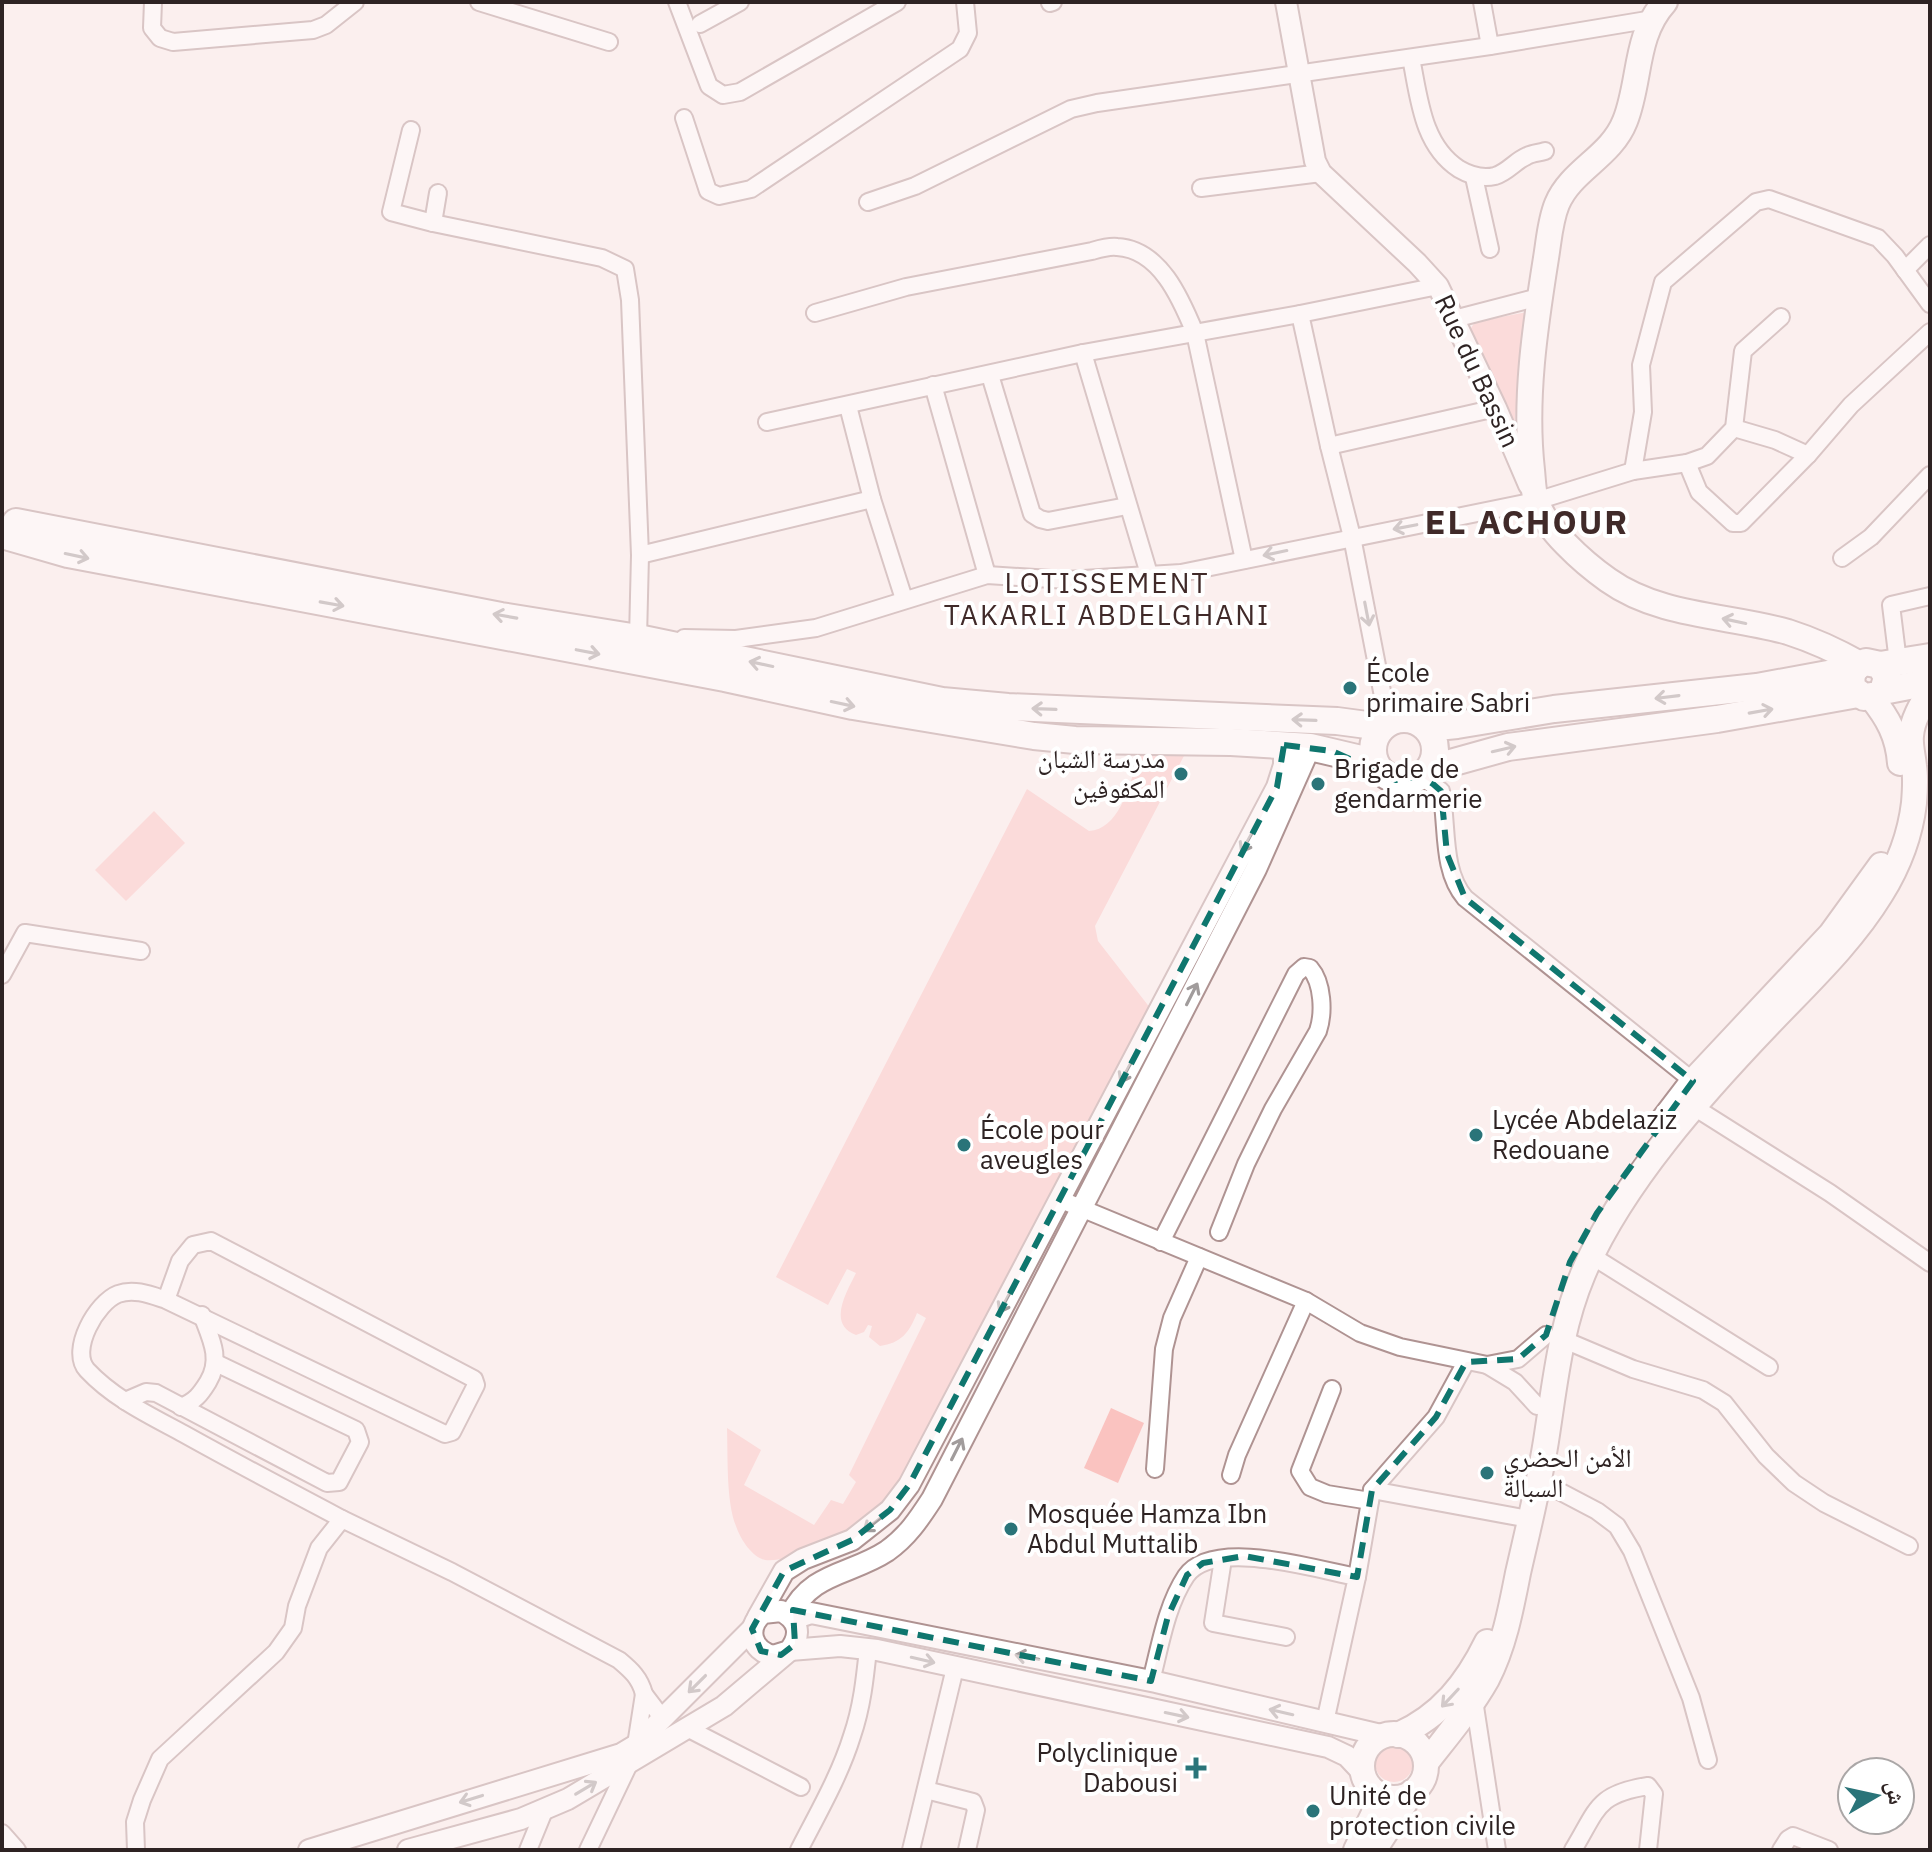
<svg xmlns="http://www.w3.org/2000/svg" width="1932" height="1852" font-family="'IBM Plex Sans','Noto Naskh Arabic',sans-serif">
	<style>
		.green { fill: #fac3c0 }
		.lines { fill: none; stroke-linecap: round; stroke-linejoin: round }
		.minor-casing { stroke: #af9392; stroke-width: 20 }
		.tertiary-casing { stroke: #af9392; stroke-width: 24 }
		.secondary-casing { stroke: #af9392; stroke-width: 28 }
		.primary-casing { stroke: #af9392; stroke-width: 30 }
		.minor { stroke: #fff; stroke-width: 16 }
		.tertiary { stroke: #fff; stroke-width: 20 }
		.secondary { stroke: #fff; stroke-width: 24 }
		.primary { stroke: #fff; stroke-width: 26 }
		.oneway { stroke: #a19c9c }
		.marked { fill: none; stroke: #0f766e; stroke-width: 6; stroke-dasharray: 16 10; stroke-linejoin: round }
		.poi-dot { fill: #2a7479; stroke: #fff; stroke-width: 3 }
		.labels { text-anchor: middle; stroke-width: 8; stroke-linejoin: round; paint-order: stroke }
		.street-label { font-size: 26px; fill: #2e2323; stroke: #fff }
		.poi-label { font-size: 26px; fill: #2e2323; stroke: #fff; text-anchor: start }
		.neighbourhood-label { font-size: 28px; letter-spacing: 2px; fill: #402a29; stroke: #fff }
		.district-label { font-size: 34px; font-weight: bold; letter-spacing: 2px; fill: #402a29; stroke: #fff }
	</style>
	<rect width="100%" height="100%" fill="#fbefee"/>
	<g class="green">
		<polygon points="1527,312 1514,428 1469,331 1475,322"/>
		<path d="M1140 752H1186L1095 926 1098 941 1154 1013 911 1474C896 1490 881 1509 865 1523 851 1535 779 1567 762 1559 750 1554 740 1538 736 1526 726 1502 728 1455 727 1428L761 1450 744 1485 814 1525 831 1500 843 1504 856 1482 849 1475 926 1318 917 1313C909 1333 901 1343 880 1346L869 1337 872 1326 868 1325 864 1332 856 1335C826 1324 848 1290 856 1273L847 1269 828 1305 776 1277 1027 789 1089 831C1122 829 1131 778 1140 752Z"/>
		<polygon points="154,811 185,843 126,901 95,870"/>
		<polygon points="1111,1408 1144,1423 1118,1483 1084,1468"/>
		<circle cx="1394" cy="1763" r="19"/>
	</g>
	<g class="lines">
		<g class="minor-casing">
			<g id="minor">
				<polyline points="153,2 152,28 160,38 173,42 313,30 326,25 355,2"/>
				<polyline points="479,2 609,42"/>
				<polyline points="677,2 709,86 723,95 740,92 897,2"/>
				<polyline points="1482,2 1490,46"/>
				<polyline points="1050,3 1053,2"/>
				<polyline points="700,24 740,2"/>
				<path d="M1411 58C1419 97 1422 145 1459 169 1471 176 1482 179 1495 176 1508 172 1515 161 1527 156 1532 153 1539 153 1545 151"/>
				<polyline points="684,118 708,191 719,196 751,189 960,49 968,33 965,2"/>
				<polyline points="411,130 391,212 433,223 602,258 625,269 630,300 640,555 638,638 644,638"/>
				<polyline points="1474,177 1490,249"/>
				<polyline points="1201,188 1321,173"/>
				<polyline points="868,202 915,186 1071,109 1097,103 1490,46 1653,19"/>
				<polyline points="433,223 438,193"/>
				<polyline points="1905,270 1930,245"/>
				<path d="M815 313 906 287 1092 251C1099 249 1109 246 1117 247 1160 249 1181 299 1195 333L1244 560"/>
				<polyline points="1300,314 1329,446 1352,537 1388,722"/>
				<polyline points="1454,319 1539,297"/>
				<polyline points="1083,353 1149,574"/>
				<polyline points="990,375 1032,514 1040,519 1048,521 1127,506"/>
				<polyline points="933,385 987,575"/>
				<polyline points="848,406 872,499 904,599"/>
				<polyline points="767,422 1083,353 1300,314 1438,286"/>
				<polyline points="1734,428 1775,440 1808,455"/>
				<polyline points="1329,446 1496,408"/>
				<polyline points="1687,463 1699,492 1733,523 1741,523 1808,455 1851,405 1930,332"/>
				<polyline points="1633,471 1643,412 1641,365 1663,282 1756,202 1769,199 1878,238 1895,256 1930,304"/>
				<polyline points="640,555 872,499"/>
				<polyline points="1842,558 1871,537 1930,475"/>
				<polyline points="684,638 736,639 816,628 987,575 1067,580 1181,573 1536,501 1633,471 1687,463 1707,456 1734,428 1743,351 1781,317"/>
				<polyline points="1898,662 1891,605 1930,596"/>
				<path d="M1421 776 1441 791C1448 825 1441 870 1465 898L1693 1081"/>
				<polyline points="2,975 25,933 141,951"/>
				<polyline points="1694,1107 1830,1193 1930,1263"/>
				<polyline points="1059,1199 1306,1301 1360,1333 1400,1347 1487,1365"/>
				<path d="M1161 1242 1296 974 1304 967 1310 968C1323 983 1324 1013 1318 1031L1273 1109 1246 1164 1219 1232"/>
				<polyline points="1592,1256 1769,1367"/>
				<path d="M166 1300 180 1261 193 1245 211 1241 474 1379 476 1385 452 1432 445 1434 166 1300C151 1295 134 1288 118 1294 97 1302 69 1350 87 1370 114 1399 151 1416 184 1434 236 1463 289 1491 342 1519"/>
				<polyline points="1562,1339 1633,1369 1703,1390 1724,1403 1766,1456 1794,1483 1824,1503 1909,1546"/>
				<polyline points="1332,1389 1300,1471 1310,1487 1327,1494 1370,1501"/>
				<polyline points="125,1401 146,1392 156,1393 327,1483 339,1482 360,1442 356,1430 216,1363"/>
				<polyline points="1537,1406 1515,1382 1487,1365 1518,1359 1546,1335"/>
				<path d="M181 1407C195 1401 200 1395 208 1382 222 1359 211 1339 202 1315"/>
				<polyline points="1155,1469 1164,1349 1172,1318 1199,1257"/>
				<polyline points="1231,1475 1237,1455 1306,1301"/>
				<polyline points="1538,1480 1597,1511 1617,1526 1632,1551 1691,1698 1708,1760"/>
				<polyline points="1372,1490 1518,1517"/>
				<polyline points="1223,1559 1213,1623 1286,1637"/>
				<polyline points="1357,1577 1372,1490 1436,1417 1466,1362"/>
				<path d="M1151 1681C1160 1647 1166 1606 1186 1576 1213 1537 1318 1570 1357 1577L1325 1722"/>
				<polyline points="1474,1700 1497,1850"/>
				<polyline points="687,1728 801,1787"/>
				<polyline points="636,1745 644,1694 663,1719"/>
				<polyline points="926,1790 973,1802 976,1810 967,1850"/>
				<polyline points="2,1833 17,1850"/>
				<path d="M136 1850 135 1822 142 1800 160 1759 276 1652 293 1628 297 1606 319 1548 342 1519 452 1572 619 1660C631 1670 640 1678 644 1694"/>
				<polyline points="528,1850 544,1811"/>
				<polyline points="588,1850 630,1762"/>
				<path d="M799 1850C818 1813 840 1775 852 1736 862 1707 865 1678 868 1649"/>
				<polyline points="911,1850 955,1668"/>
				<path d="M1573 1850C1598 1809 1596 1794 1648 1786L1654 1794 1648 1850"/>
				<polyline points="1781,1850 1788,1839 1793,1836 1829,1850"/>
			</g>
		</g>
		<g class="tertiary-casing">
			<g id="tertiary">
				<polyline points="1286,2 1315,161 1321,173 1417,263 1438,286 1496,408 1529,485"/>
				<path d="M790 1616C810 1572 851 1575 887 1551 907 1537 919 1519 932 1499L1256 869 1310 747"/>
				<polyline points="758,1617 784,1571 803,1559 852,1540 890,1510 909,1485 1277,787 1284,765 1284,745"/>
				<polyline points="793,1619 811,1613 1156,1682 1385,1736"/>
				<polyline points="790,1650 840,1646 877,1650 1328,1747 1347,1756 1363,1773"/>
				<polyline points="309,1850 621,1754 636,1745 752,1629"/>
				<path d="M408 1850 521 1819 568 1799 724 1706 789 1651C802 1635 799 1620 781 1611L763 1613C745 1628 751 1650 773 1656L789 1651"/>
			</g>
		</g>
		<g class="secondary-casing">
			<g id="secondary">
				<path d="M1665 2C1634 36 1641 81 1625 121 1611 157 1571 170 1557 204 1550 221 1549 240 1546 258 1535 327 1524 400 1532 470 1533 479 1533 491 1536 500 1545 529 1584 563 1608 580 1660 617 1728 615 1788 632 1813 640 1837 651 1860 664"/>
				<path d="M1871 697C1888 718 1898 736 1900 763"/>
				<polyline points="1664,1119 1693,1081 1831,934 1881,865"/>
				<circle cx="1394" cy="1766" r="32"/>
				<path d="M1398 1735C1441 1716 1467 1683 1487 1642"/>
				<path d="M1426 1763C1447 1736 1470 1709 1487 1679 1504 1646 1511 1609 1518 1573 1528 1529 1539 1485 1546 1441 1555 1384 1560 1328 1583 1274 1621 1184 1702 1094 1769 1024 1808 983 1851 943 1881 894 1899 865 1910 837 1914 803 1915 791 1916 778 1914 766 1913 756 1910 745 1911 736 1912 720 1922 704 1930 691"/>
				<polyline points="1356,1850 1374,1813 1375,1792"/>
				<polyline points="1374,1850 1412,1792"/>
			</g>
		</g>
		<g class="primary-casing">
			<g id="primary">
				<polyline points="16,522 501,616 638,638 942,701 1008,707 1337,721 1382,727"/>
				<polyline points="2,535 68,554 725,678 853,706 1034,736 1075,740 1231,742 1310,747 1361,759 1385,774"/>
				<polyline points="1880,665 1930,657"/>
				<path d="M1883 691 1887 677 1880 665 1866 662C1853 666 1849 676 1853 689L1864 697 1878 695 1883 691 1930 682"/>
				<circle cx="1404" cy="750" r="31"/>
				<polyline points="1427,728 1457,725 1554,709 1757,687 1855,669"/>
				<polyline points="1429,769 1508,747 1717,719 1858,694"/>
			</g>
		</g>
		<use href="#minor" class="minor"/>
		<use href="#tertiary" class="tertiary"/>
		<use href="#secondary" class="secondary"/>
		<use href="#primary" class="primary"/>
	</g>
	<defs><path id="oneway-shaft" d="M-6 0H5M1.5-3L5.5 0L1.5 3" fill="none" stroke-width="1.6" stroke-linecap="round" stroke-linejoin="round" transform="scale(2)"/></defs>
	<g class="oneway">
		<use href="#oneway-shaft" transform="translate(1405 527) rotate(169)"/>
		<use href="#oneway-shaft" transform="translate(1275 553) rotate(168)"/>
		<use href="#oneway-shaft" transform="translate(77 556) rotate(12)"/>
		<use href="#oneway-shaft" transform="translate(332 604) rotate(10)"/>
		<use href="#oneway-shaft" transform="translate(1367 614) rotate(79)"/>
		<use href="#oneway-shaft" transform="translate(505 616) rotate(-170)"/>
		<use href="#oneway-shaft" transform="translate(1734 621) rotate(-168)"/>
		<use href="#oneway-shaft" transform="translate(588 652) rotate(11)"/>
		<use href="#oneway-shaft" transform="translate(761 664) rotate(-168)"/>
		<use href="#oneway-shaft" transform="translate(1667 697) rotate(173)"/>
		<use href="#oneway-shaft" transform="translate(843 704) rotate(12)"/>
		<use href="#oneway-shaft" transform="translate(1044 709) rotate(-178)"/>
		<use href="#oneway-shaft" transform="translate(1761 711) rotate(-10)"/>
		<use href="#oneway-shaft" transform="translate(1304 720) rotate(-178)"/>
		<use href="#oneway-shaft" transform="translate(1504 749) rotate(-13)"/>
		<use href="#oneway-shaft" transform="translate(1247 842) rotate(119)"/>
		<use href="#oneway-shaft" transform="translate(1192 994) rotate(-63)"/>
		<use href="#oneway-shaft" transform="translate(1126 1072) rotate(118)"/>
		<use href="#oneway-shaft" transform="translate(1005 1302) rotate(118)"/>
		<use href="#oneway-shaft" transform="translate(957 1449) rotate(-63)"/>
		<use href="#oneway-shaft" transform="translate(873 1524) rotate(142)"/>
		<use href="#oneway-shaft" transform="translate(1027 1657) rotate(-169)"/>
		<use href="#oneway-shaft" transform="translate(923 1660) rotate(13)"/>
		<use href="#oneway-shaft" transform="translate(697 1684) rotate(135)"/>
		<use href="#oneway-shaft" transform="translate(1450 1698) rotate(133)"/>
		<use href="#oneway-shaft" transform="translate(1281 1712) rotate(-167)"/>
		<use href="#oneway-shaft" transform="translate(1177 1715) rotate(12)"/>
		<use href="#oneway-shaft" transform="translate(586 1788) rotate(-31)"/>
		<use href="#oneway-shaft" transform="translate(471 1799) rotate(163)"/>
	</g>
	<path d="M0 0H1932V1852H0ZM1284 745 1332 751 1396 780 1421 776 1433 784 1441 791 1447 854 1465 898 1693 1081 1597 1213 1570 1262 1546 1335 1518 1359 1466 1362 1436 1417 1372 1490 1357 1577 1244 1556 1203 1563 1187 1575 1168 1616 1151 1681 793 1610 795 1644 781 1655 761 1651 752 1629 784 1571 852 1540 890 1510 909 1485 1277 787Z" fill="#fbefee" fill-opacity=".55" fill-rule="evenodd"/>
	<path class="marked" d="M1284 745 1332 751 1396 780 1421 776 1433 784 1441 791 1447 854 1465 898 1693 1081 1597 1213 1570 1262 1546 1335 1518 1359 1466 1362 1436 1417 1372 1490 1357 1577 1244 1556 1203 1563 1187 1575 1168 1616 1151 1681 793 1610 795 1644 781 1655 761 1651 752 1629 784 1571 852 1540 890 1510 909 1485 1277 787Z"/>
	<g class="poi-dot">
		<circle cx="1350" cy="688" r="8"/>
		<circle cx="1181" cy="774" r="8"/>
		<circle cx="1318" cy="784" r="8"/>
		<circle cx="1476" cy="1135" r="8"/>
		<circle cx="964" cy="1145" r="8"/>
		<circle cx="1487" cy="1473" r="8"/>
		<circle cx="1011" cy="1529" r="8"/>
		<path d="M1192 1756h8v8h8v8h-8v8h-8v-8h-8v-8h8z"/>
		<circle cx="1313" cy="1811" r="8"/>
	</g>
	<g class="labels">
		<g class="street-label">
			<text transform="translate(1477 371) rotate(65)" y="9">Rue du Bassin</text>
		</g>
		<g class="poi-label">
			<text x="1366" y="682">École<tspan x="1366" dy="30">primaire Sabri</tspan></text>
			<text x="1165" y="768" text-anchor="end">مدرسة الشبان<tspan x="1165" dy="30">المكفوفين</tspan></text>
			<text x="1334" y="778">Brigade de<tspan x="1334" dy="30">gendarmerie</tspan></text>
			<text x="1492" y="1129">Lycée Abdelaziz<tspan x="1492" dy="30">Redouane</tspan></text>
			<text x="980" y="1139">École pour<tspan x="980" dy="30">aveugles</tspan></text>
			<text x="1503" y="1467">الأمن الحضري<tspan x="1503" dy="30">السبالة</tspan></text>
			<text x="1027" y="1523">Mosquée Hamza Ibn<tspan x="1027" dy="30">Abdul Muttalib</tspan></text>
			<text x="1178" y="1762" text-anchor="end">Polyclinique<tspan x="1178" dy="30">Dabousi</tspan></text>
			<text x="1329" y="1805">Unité de<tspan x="1329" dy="30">protection civile</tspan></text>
		</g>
		<g class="neighbourhood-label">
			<text x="1107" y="593">LOTISSEMENT<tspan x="1107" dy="32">TAKARLI ABDELGHANI</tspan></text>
		</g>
		<g class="district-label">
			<text x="1527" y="534">EL ACHOUR</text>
		</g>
	</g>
	<rect width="1932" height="1852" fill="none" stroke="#2e2323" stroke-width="8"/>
	<g transform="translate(1876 1796) rotate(81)"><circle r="38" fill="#ffffff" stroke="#aba7a7" stroke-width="2"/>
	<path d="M0-6L14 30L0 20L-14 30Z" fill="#2a7479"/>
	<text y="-12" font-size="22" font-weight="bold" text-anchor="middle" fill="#2e2323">ش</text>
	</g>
</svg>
